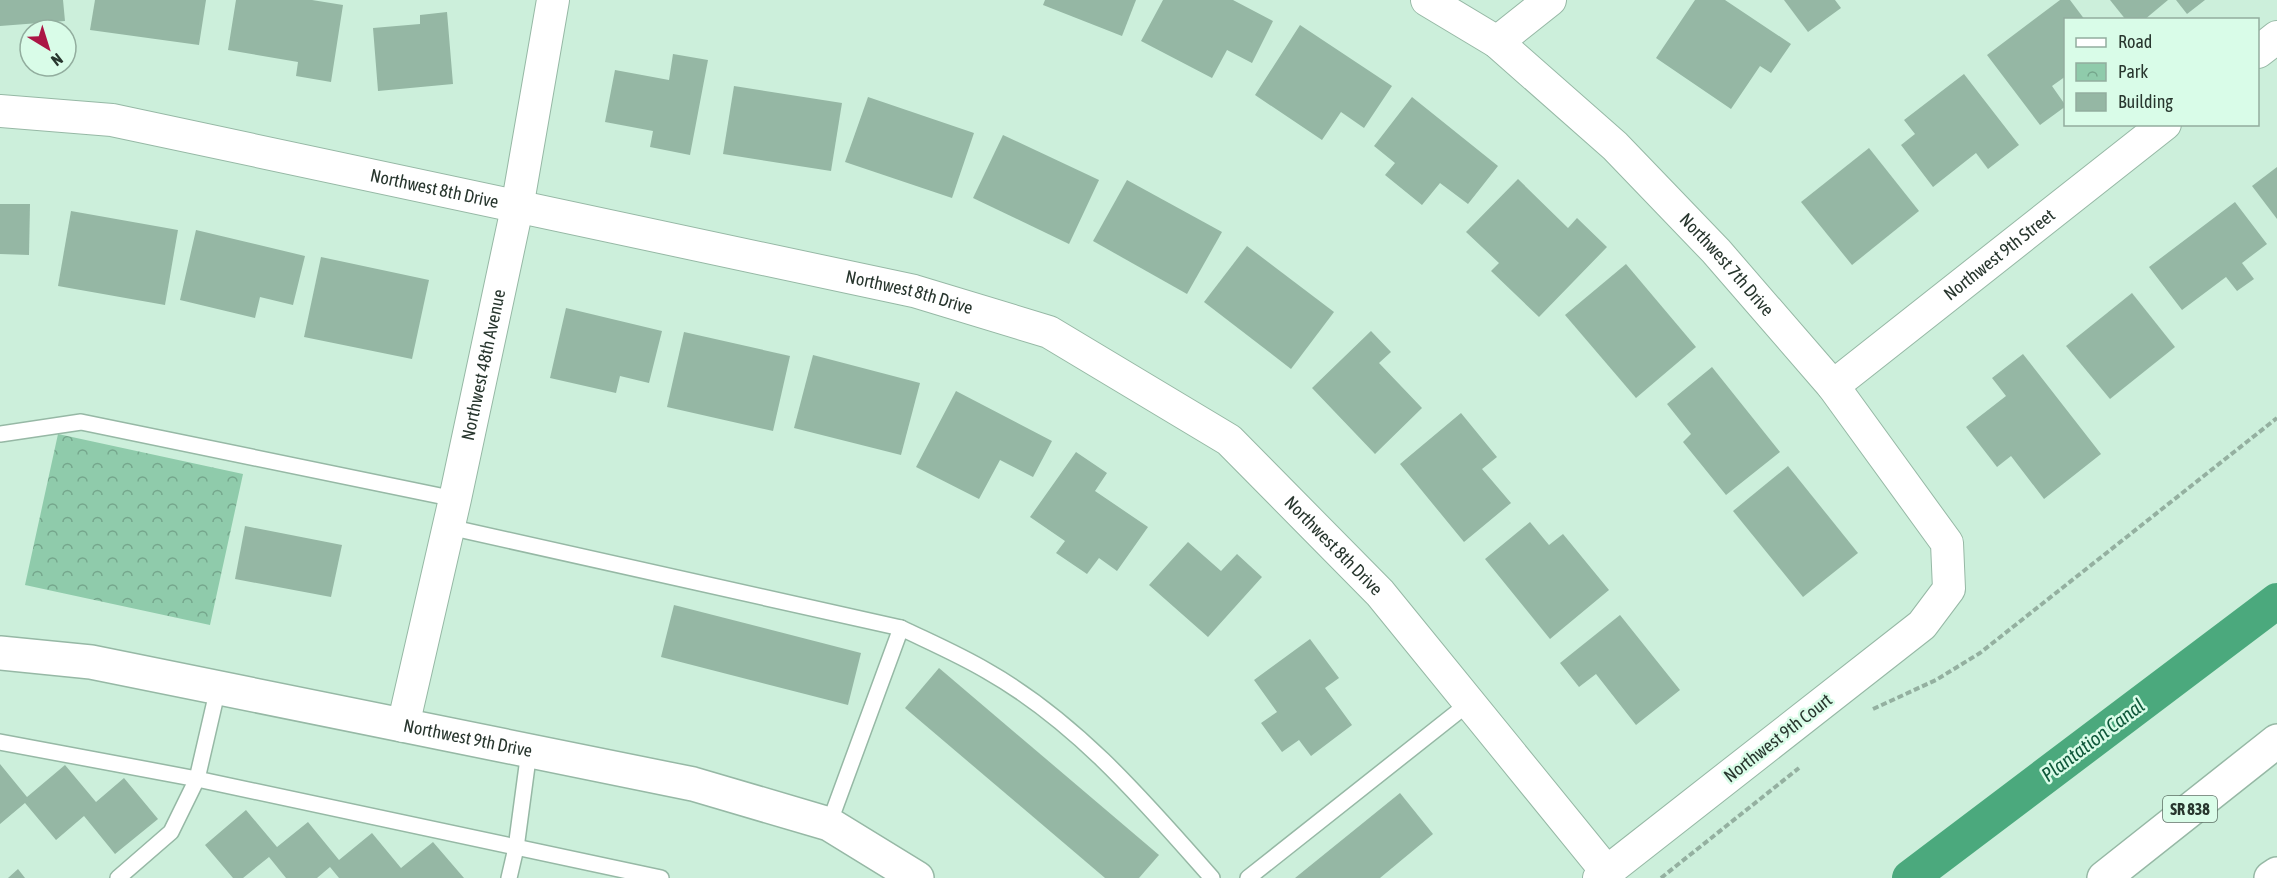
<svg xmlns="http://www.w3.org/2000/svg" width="2277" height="878" font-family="'Asap Condensed',sans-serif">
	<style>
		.park { fill: url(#park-crowns) }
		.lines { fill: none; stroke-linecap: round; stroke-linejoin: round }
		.canal { stroke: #4ba97d; stroke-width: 36 }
		.building { fill: #95b7a4 }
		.lane-casing { stroke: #96b8a5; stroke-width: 18 }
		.street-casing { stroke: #96b8a5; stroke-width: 34 }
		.secondary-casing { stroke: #96b8a5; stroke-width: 36 }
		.primary-casing { stroke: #96b8a5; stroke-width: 36 }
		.path { stroke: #94b0a0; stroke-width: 4; stroke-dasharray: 6 3; stroke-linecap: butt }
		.lane { stroke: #fff; stroke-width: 15 }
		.street { stroke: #fff; stroke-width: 32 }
		.secondary { stroke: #fff; stroke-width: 33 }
		.primary { stroke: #fff; stroke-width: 33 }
		.labels { text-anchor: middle; stroke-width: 5; stroke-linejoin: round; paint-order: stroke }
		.shield { fill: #d9fce8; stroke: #5d7166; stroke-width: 1.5 }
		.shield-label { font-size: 16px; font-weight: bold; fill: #28362e }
		.street-label { font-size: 18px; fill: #28362e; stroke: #d9fce8 }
		.water-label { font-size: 20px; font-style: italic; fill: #0e583a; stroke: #d9fce8 }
	</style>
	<defs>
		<pattern id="park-crowns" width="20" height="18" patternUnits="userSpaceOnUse" patternTransform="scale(1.5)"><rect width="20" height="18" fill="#8fcbab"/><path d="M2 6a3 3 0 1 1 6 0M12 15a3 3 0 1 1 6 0" fill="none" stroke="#75a68c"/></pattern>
	</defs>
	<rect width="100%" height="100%" fill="#ccefdb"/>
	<polygon class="park" points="58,434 243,474 210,625 25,585"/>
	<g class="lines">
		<polyline class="canal" points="1910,878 2277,601"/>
	</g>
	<g class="building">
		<polygon points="0,0 63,0 65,21 0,26"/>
		<polygon points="95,0 206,0 199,45 90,30"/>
		<polygon points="236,0 312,0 343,5 331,82 296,76 298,62 228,50"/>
		<polygon points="1045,0 1136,0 1122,36 1043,5"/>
		<polygon points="1163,0 1233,0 1273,21 1252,63 1227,50 1212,78 1141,41"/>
		<polygon points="1695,0 1725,0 1791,44 1771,73 1760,66 1731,109 1656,58"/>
		<polygon points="1784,0 1835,0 1841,8 1808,32"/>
		<polygon points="2060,0 2070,0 2085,20 2066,20 2066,76 2052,86 2066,106 2040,125 1987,55"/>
		<polygon points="2110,0 2168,0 2144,20 2126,20"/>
		<polygon points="2176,0 2205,0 2187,14"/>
		<polygon points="447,12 453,84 378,91 373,28 420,24 420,15"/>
		<polygon points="1300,25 1392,86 1364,128 1341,112 1322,140 1255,95"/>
		<polygon points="673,54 708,60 690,155 650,147 653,131 605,122 615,70 669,80"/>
		<polygon points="1964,74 2019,145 1988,169 1976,153 1933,187 1901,145 1915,134 1904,120"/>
		<polygon points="734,86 842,103 831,171 723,154"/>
		<polygon points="868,97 974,133 952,198 845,162"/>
		<polygon points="1412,97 1498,166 1468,204 1440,183 1422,205 1385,175 1395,163 1374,146"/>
		<polygon points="1003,135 1099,180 1069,244 973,198"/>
		<polygon points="1869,148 1919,211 1852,265 1801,202"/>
		<polygon points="2277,167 2277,219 2252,186"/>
		<polygon points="1518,179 1568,228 1577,218 1607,247 1539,317 1491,271 1499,263 1466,232"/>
		<polygon points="1127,180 1222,232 1187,294 1093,241"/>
		<polygon points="2235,202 2267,244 2242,263 2254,279 2237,291 2226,277 2182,310 2149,267"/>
		<polygon points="0,204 30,204 29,255 0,254"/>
		<polygon points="71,211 178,230 165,305 58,286"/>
		<polygon points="196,230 305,256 293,305 260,297 255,318 180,300"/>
		<polygon points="1247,246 1334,312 1291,369 1204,302"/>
		<polygon points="321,257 429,280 412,359 304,337"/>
		<polygon points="1626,264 1696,347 1636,398 1565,315"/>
		<polygon points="2132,293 2175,347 2110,399 2066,346"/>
		<polygon points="566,308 662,331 649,383 620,376 616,393 550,378"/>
		<polygon points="1371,331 1391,352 1379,363 1422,408 1375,454 1312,388"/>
		<polygon points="684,332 790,356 773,431 667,407"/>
		<polygon points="2023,354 2101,454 2044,499 2011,456 1997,467 1966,427 2006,396 1992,378"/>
		<polygon points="813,355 920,383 901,455 794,428"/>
		<polygon points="1712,367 1780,452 1726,495 1683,442 1691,434 1667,404"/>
		<polygon points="956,391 1052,441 1033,477 1000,460 979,499 916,467"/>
		<polygon points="1461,413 1497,457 1482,469 1511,503 1464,542 1400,464"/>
		<polygon points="1076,452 1107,473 1095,491 1148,527 1117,571 1099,558 1087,574 1056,553 1065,541 1030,517"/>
		<polygon points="1788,466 1858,553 1803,597 1733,511"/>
		<polygon points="1530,522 1549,545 1563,534 1609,590 1550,639 1485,559"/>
		<polygon points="245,526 342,545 331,597 235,579"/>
		<polygon points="1188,542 1221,571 1237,554 1262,577 1208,637 1149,585"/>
		<polygon points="674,605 861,653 848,705 661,657"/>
		<polygon points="1620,615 1680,690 1636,725 1596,674 1579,687 1560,663"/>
		<polygon points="1310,639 1339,678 1325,688 1352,725 1311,756 1299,740 1282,752 1261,723 1277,712 1254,680"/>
		<polygon points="939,668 1159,855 1139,878 1105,878 905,708"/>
		<polygon points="0,764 27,797 65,765 96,802 124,778 158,819 115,854 84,816 56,840 25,803 0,824"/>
		<polygon points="1400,793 1433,834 1380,878 1295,878"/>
		<polygon points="246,810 277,847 308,822 339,860 372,833 401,868 433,842 464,878 339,878 330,867 317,878 286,878 269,857 243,878 233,878 205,845"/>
		<polygon points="18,869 25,878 8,878"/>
	</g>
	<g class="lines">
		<g class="lane-casing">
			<g id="lane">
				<polyline points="0,434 81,422 455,499"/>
				<polyline points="449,527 901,628"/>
				<polyline points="0,742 197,779 661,878"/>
				<path d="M829 824 901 628C930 642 960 655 987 671 1077 722 1145 802 1212 878"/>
				<polyline points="118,878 171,832 197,779 218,688"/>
				<polyline points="509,878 516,848 529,751"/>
				<polyline points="1248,878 1469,703"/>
			</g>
		</g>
		<g class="street-casing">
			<g id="street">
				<path id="s1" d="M1427 0 1497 42 1615 146 1716 251 1833 386 1947 543 1949 589 1922 625 1599 878"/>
				<polyline points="1497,42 1550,0"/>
				<polyline points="2258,52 2277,37"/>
				<path id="s2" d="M0 111 112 120 914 291 1049 332 1229 440 1380 593 1607 872"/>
				<path id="s3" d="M1833 386 2165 124"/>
				<path id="s4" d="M403 726 455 499 517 208 553 0"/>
			</g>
		</g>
		<g class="secondary-casing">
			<g id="secondary">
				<path id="s5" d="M0 653 91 662 693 784 829 824 917 878"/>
			</g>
		</g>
		<g class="primary-casing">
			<g id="primary">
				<polyline points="2104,878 2277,741"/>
				<polyline points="2271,878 2277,874"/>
			</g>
		</g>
		<g class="path">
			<polyline points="1873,709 1936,680 1980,653 2277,418"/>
			<polyline points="1661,878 1799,768"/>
		</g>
		<use href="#lane" class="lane"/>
		<use href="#street" class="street"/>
		<use href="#secondary" class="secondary"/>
		<use href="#primary" class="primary"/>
	</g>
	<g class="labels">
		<rect class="shield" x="2163" y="796" width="54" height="26" rx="4.5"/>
		<g class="shield-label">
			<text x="2190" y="815">SR 838</text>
		</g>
		<g class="street-label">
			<text dy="6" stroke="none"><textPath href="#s2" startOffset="442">Northwest 8th Drive</textPath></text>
			<text dy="6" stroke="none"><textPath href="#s3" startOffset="212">Northwest 9th Street</textPath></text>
			<text dy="6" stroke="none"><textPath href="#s1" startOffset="402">Northwest 7th Drive</textPath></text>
			<text dy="6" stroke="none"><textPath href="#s2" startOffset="928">Northwest 8th Drive</textPath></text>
			<text dy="6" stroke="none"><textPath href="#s4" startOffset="370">Northwest 48th Avenue</textPath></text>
			<text dy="6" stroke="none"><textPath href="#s2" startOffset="1432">Northwest 8th Drive</textPath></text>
			<text transform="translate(1778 738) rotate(-38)" y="6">Northwest 9th Court</text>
			<text dy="6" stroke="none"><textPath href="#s5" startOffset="476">Northwest 9th Drive</textPath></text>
		</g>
		<g class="water-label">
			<text transform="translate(2093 740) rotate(-37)" y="7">Plantation Canal</text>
		</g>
	</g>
	<rect x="2064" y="18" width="195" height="108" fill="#d9fce8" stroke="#92ad9e" stroke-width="1.5"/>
	<rect x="2076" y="38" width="30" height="9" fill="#ffffff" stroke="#92ad9e" stroke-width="1.5"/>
	<text x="2118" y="48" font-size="18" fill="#28362e">Road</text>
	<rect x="2076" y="63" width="30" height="18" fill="url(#park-crowns)" stroke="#92ad9e" stroke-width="1.5"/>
	<text x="2118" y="78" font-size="18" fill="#28362e">Park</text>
	<rect x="2076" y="93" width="30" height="18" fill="#95b7a4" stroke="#92ad9e" stroke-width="1.5"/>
	<text x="2118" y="108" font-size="18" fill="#28362e">Building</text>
	<g transform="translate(48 48) rotate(142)"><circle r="28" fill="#d9fce8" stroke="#92ad9e" stroke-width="1.5"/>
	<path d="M0-4.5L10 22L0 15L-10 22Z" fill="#ab1645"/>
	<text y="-9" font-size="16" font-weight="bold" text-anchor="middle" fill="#28362e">N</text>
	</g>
</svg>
